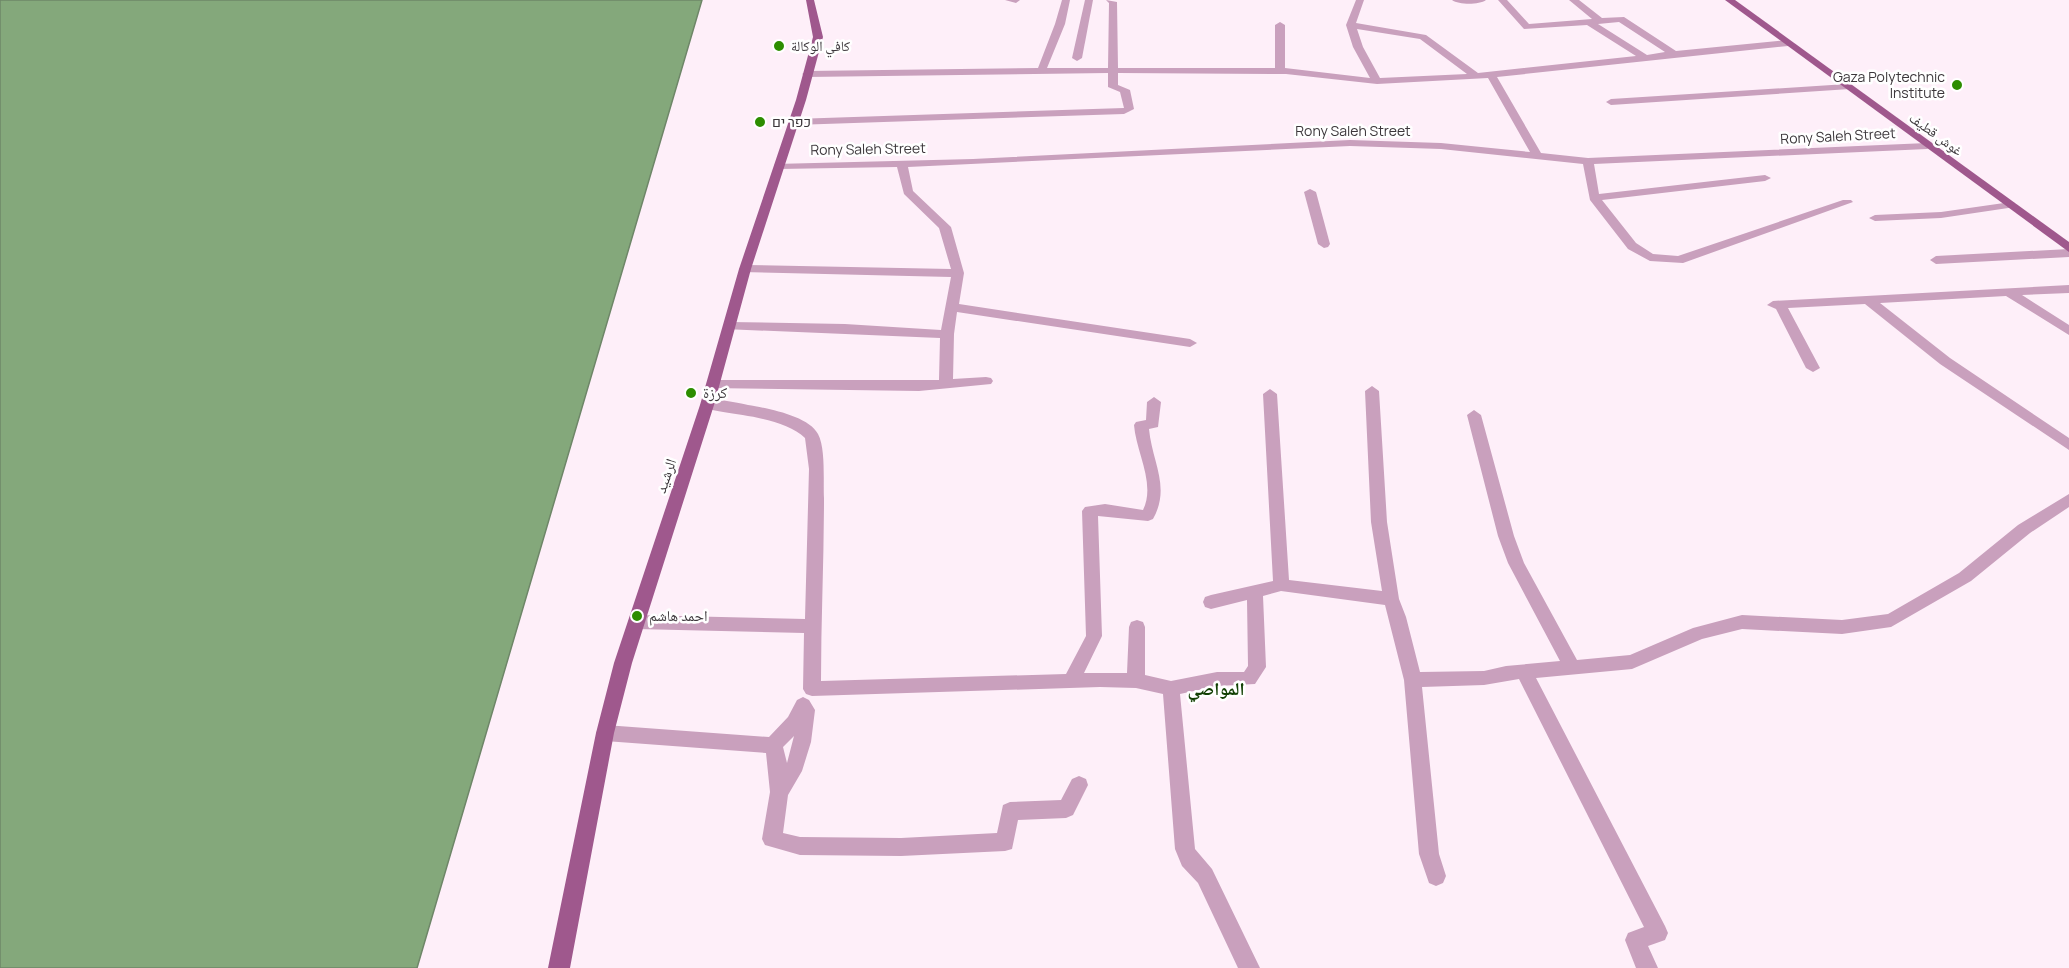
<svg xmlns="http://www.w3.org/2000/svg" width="2069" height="968" font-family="Manrope,'Noto Naskh Arabic',Heebo,sans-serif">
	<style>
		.water { fill: #84a87b; stroke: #6e8668; stroke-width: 1.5 }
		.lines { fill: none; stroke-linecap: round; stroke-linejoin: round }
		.minor { fill: #c9a0bd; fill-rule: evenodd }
		.major { fill: #9f588d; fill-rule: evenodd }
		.poi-dot { fill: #2d8d00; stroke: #fff; stroke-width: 2 }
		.labels { text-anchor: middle; stroke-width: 5; stroke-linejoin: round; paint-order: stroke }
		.far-poi-label { font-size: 14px; fill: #3c373b; stroke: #fff; text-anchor: start }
		.far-street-label { font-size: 14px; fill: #3c373b; stroke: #fff }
		.poi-label { font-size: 15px; fill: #3c373b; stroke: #fff; text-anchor: start }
		.street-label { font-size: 15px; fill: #3c373b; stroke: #fff }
		.quarter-label { font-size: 18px; font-weight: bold; fill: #124004; stroke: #fff }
	</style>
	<rect width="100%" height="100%" fill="#feeff9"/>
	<polygon class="water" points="0,0 702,0 417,968 0,968"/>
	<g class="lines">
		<g class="minor">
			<polygon points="1005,0 1020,0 1016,3"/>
			<path d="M1062 0H1070L1065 24 1047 68H1108L1109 3 1106 0 1117 2 1118 68H1275V25L1280 22 1285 25V68L1370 78 1353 47 1346 25 1356 0H1364L1356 23 1426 35 1478 73 1636 56 1587 25 1524 29 1498 0H1507L1529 24 1592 19 1569 0H1579L1602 18 1624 17 1676 51 1788 40 1793 43 1788 46 1497 77 1541 153 1588 158 1927 143 1932 146 1927 149 1594 164 1599 194 1765 175 1771 178 1765 181 1602 200 1636 243 1653 254 1678 256 1843 200H1851L1853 202 1683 263 1650 261 1628 249 1590 200 1583 164 1441 149 1350 146 908 167 913 191 951 227 964 273 959 304 1190 339 1197 343 1190 347 957 312 954 334 953 379 986 377 991 378 993 381 991 384 919 391 708 388 706 385 713 380H939L940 338 724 329 723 326 729 322 845 324 941 330 951 277 741 272 739 269 745 265 951 269 939 228 904 194 897 167 779 169 774 166 775 164 973 159 1350 140 1441 143 1530 152 1488 78 1377 84 1286 74 1118 73V85L1130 90 1134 109 1124 114 794 125 789 122 794 119 1124 108 1120 92 1108 87V73L807 77 802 74 807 71 1038 68 1055 24ZM1619 22 1665 52 1647 55 1598 24ZM1357 29 1420 39 1467 74 1380 78 1363 47Z"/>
			<polygon points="1085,0 1093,0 1082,58 1077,61 1072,58"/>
			<path d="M1452 0H1486C1479 5 1459 5 1452 0Z"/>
			<polygon points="1847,84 1850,85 1850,89 1611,105 1606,102 1611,99"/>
			<polygon points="1310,189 1316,192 1330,244 1328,247 1324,248 1318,244 1304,192"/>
			<polygon points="2011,202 2015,203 2015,207 1941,218 1875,221 1869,218 1875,215 1941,212"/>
			<polygon points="2069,249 2069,257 1936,264 1930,260 1936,256"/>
			<polygon points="2069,285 2069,293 2022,295 2069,325 2069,335 2006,296 1880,303 1950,358 2069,438 2069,450 1940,364 1865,304 1788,308 1820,368 1813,372 1806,368 1776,309 1767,305 1773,301"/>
			<path d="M1372 386 1379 391 1387 522 1399 599 1406 617 1420 672 1484 671 1506 666 1560 661 1508 563 1498 536 1467 415 1474 410 1481 415 1514 536 1524 563 1577 660 1630 655 1693 628 1742 615 1842 620 1888 614 1959 573 2018 525 2069 494V507L2030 533 1971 581 1891 627 1842 634 1742 629 1702 639 1632 669 1536 678 1665 926 1668 933 1665 940 1648 946 1658 968H1636L1625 940 1628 933 1644 927 1519 679 1484 685 1422 687 1439 854 1446 876 1443 883 1436 886 1429 883 1419 854 1404 680 1385 605 1281 591 1263 596 1266 667 1255 684 1217 686 1180 694 1195 849 1212 869 1260 968H1238L1198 883 1182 866 1175 849 1163 694 1136 688 1100 687 812 696 806 694 803 689 804 633 636 629 630 627 628 622 630 617 636 615 805 619 809 469 805 438C779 412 708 415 700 405 708 395 736 403 748 405 767 408 809 416 818 434 826 449 823 482 824 498 824 559 821 620 821 681L1066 674 1086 636 1082 511 1085 507 1105 504 1143 510C1156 484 1136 452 1134 425L1136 422 1146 420 1147 402 1154 397 1161 402 1158 427 1149 429C1152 462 1171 487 1153 519L1148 521 1098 516 1102 636 1084 673H1127L1129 627 1131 622 1137 620 1143 622 1145 627V675L1171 681 1217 672H1244L1248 666 1247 600 1211 609 1205 607 1203 602 1205 597 1211 595 1273 581 1263 394 1270 389 1277 394 1289 580 1382 591 1371 522 1365 391Z"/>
			<path d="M803 697 809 700 815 710 811 742 802 771 788 795 783 833 800 837 901 838 997 833 1003 805 1010 802 1061 800 1072 779 1079 776 1086 779 1088 785 1073 815 1066 818 1018 820 1012 849 1005 851 901 856 800 855 765 845 762 839 770 792 766 753 605 741 599 739 596 733 599 727 605 725 769 737 788 717 797 700ZM794 736 787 763 783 747Z"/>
		</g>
		<g class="major">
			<polygon points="806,0 814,0 823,37 806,100 751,269 714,405 632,663 614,733 570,968 548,968 596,733 614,663 700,405 739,269 796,100 813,37"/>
			<polygon points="1725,0 1735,0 2069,242 2069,252"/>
		</g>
	</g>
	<g class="poi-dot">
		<circle cx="779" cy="46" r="6"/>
		<circle cx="1957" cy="85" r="6"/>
		<circle cx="760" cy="122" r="6"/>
		<circle cx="691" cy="393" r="6"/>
		<circle cx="637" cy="616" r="6"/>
	</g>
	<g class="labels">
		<g class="far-poi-label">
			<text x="791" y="51">كافي الوكالة</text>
			<text x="1945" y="82" text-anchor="end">Gaza Polytechnic<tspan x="1945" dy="16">Institute</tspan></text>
			<text x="772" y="127">כפר ים</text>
		</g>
		<g class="far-street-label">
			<text x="1353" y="136">Rony Saleh Street</text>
			<text transform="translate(1936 134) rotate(36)" y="5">غوش قطيف</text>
			<text transform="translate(1838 136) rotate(-3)" y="5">Rony Saleh Street</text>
			<text transform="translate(868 149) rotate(-1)" y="5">Rony Saleh Street</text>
		</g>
		<g class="poi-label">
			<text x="703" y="398">كرزة</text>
			<text x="649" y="621">احمد هاشم</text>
		</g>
		<g class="street-label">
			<text transform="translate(666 476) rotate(-71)" y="5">الرشيد</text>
		</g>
		<g class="quarter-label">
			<text x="1216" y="695">المواصي</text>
		</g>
	</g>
</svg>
